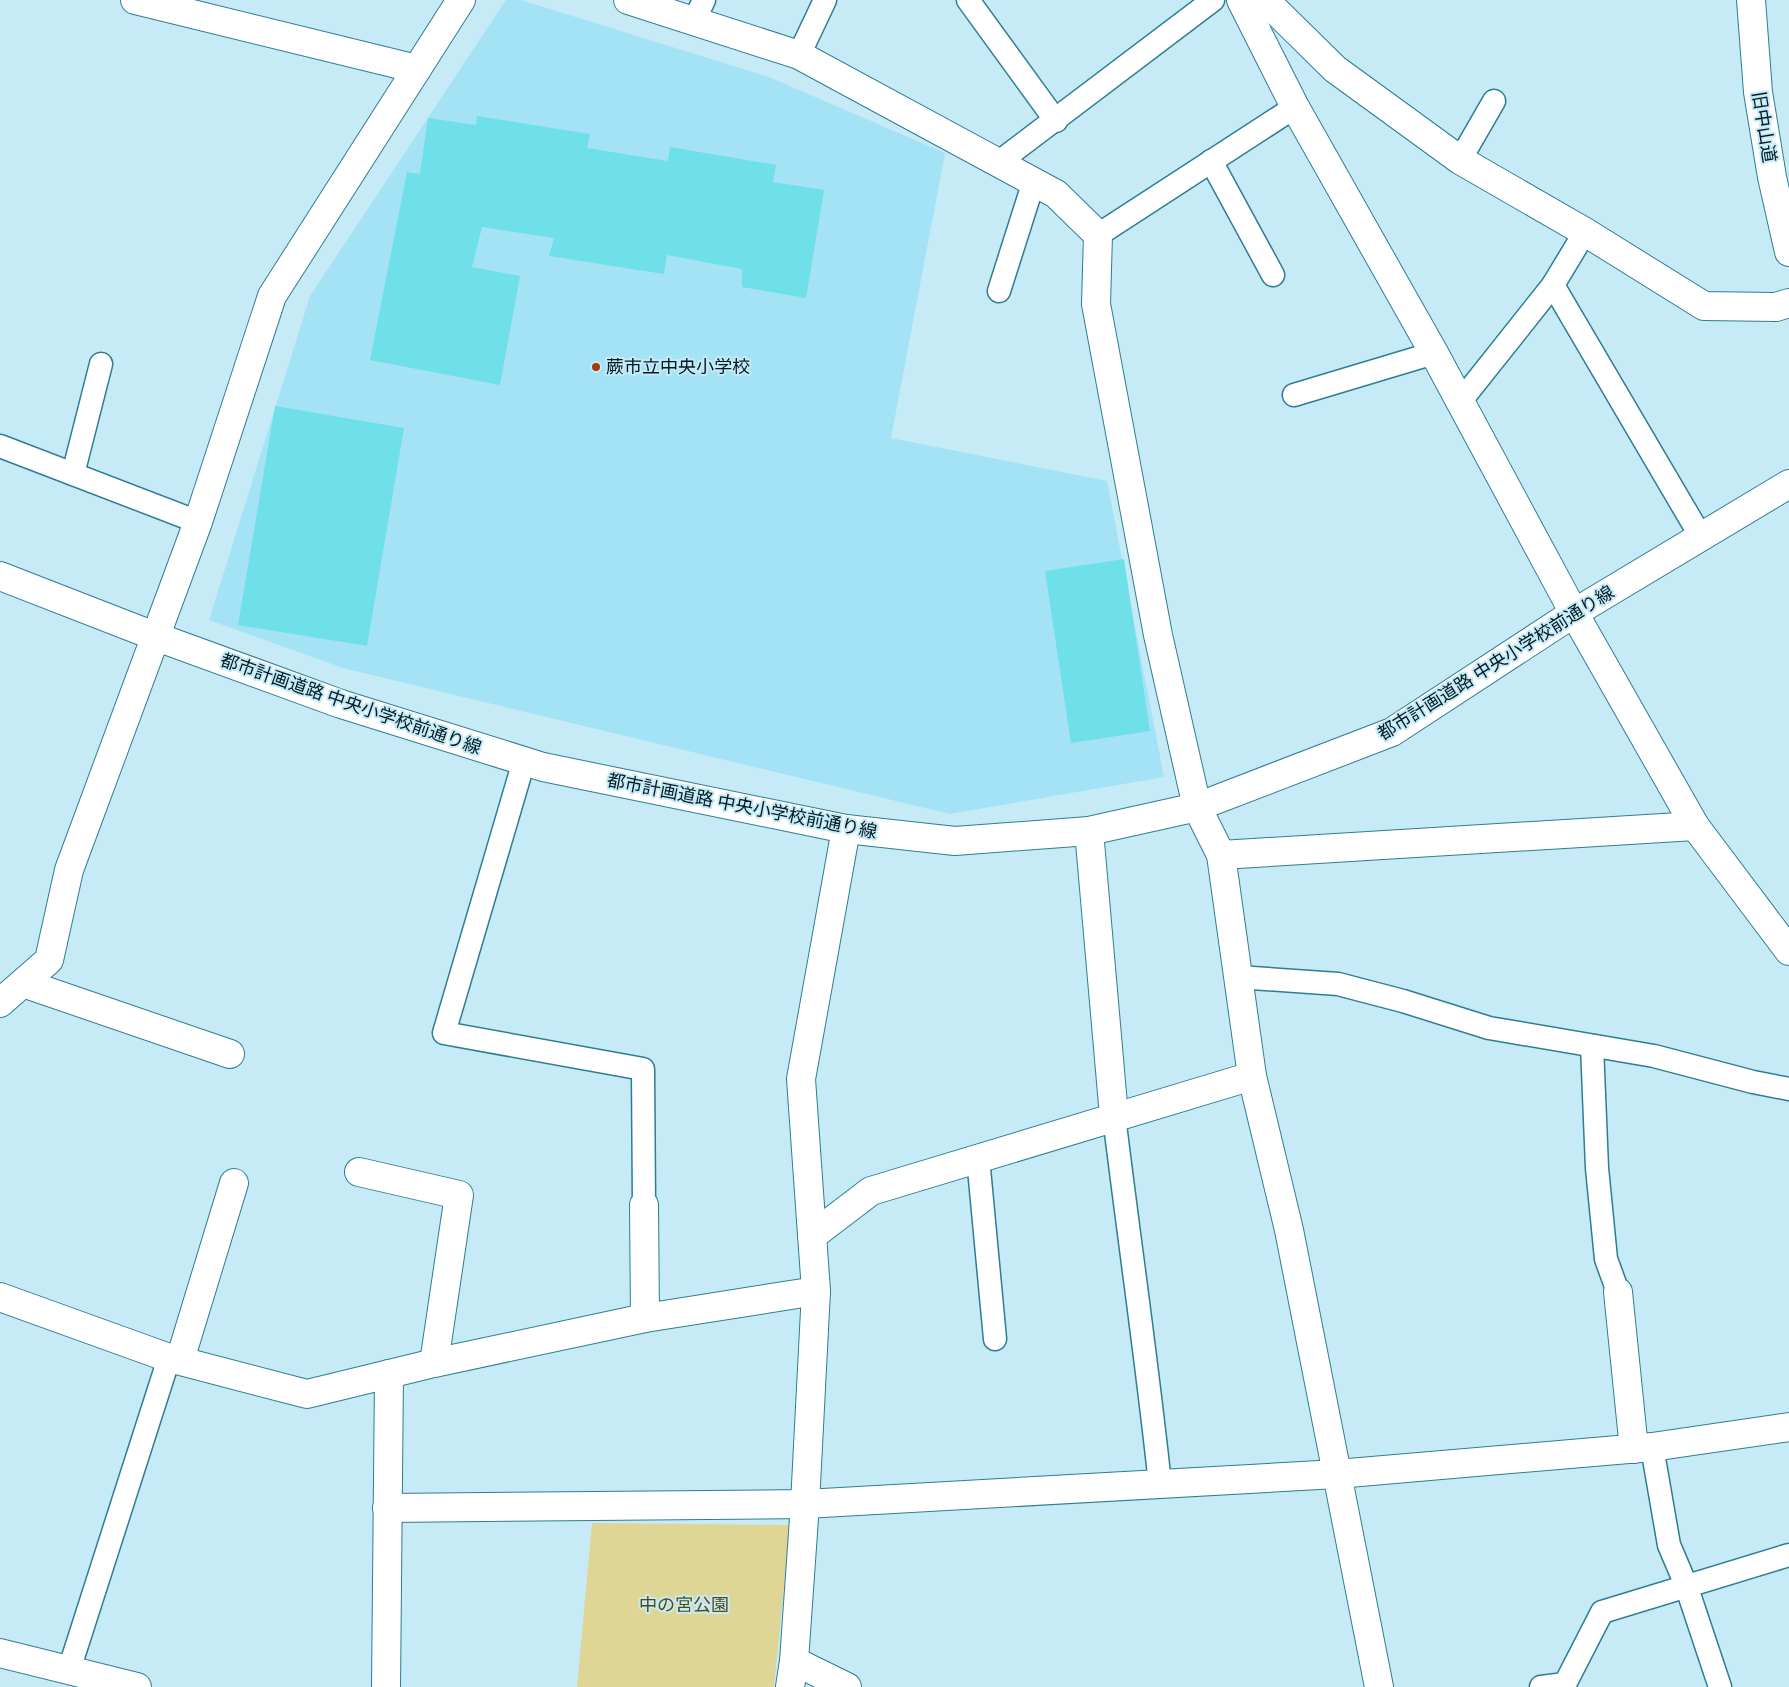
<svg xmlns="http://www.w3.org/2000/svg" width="1789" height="1687" font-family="Figtree,'Noto Sans JP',sans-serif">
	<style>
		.built { fill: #a4e2f6 }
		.green { fill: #dfd695 }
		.building { fill: #6fe0e7 }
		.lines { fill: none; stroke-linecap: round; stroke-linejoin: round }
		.service-casing { stroke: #2e7d94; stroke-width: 25 }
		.minor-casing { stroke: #2e7d94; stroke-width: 30 }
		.tertiary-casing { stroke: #2e7d94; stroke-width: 30 }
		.service { stroke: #fff; stroke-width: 22 }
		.minor { stroke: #fff; stroke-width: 28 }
		.tertiary { stroke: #fff; stroke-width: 28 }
		.poi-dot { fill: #a13c0e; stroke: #c6ebf7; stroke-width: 2 }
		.labels { text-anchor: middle; stroke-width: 4; stroke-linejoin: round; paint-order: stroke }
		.street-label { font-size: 18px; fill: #001a24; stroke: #c6ebf7 }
		.poi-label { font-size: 18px; fill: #001a24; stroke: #c6ebf7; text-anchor: start }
		.park-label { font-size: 18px; fill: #524a11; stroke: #c6ebf7 }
	</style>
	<rect width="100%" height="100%" fill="#c6ebf7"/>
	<polygon class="built" points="506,0 521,0 769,77 945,153 891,438 1107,481 1164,777 950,814 343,668 209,620 310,296"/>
	<polygon class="green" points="592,1523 790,1525 774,1687 577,1687"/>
	<g class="building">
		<polygon points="477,116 590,134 587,148 668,161 670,147 776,165 773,182 824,190 806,298 742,287 742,269 667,255 664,274 549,256 554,238 482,227 472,267 520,276 500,385 370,360 407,172 420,174 428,118 476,125"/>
		<polygon points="275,406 404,428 367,646 238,625"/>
		<polygon points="1124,559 1150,731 1071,743 1045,571"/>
	</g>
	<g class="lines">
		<g class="service-casing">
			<g id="service">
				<polyline points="968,0 1056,121"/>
				<polyline points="694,21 704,0"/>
				<polyline points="799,55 825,0"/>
				<polyline points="1460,160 1494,101"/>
				<polyline points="1211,161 1273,275"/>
				<polyline points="999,162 1213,0"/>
				<polyline points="1585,232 1553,285 1701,537"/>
				<polyline points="1098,235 1295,107"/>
				<polyline points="999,291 1034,181"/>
				<polyline points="1294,395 1434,353"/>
				<polyline points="1460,402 1553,285"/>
				<polyline points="0,446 198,522"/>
				<polyline points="73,474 101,364"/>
				<polyline points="524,761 444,1033 643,1069 644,1205"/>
				<polyline points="1238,977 1338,984 1403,1001 1489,1028 1654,1056 1753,1082 1789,1089"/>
				<polyline points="1592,1046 1597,1168 1606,1259 1618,1292"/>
				<path d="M1114 1116C1129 1239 1147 1361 1160 1484"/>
				<polyline points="978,1158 995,1339"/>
				<polyline points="1652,1447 1669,1545 1686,1585 1720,1687"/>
				<polyline points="69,1670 169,1358"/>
				<polyline points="1541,1687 1565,1684 1602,1612 1789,1555"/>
			</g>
		</g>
		<g class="minor-casing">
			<g id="minor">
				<polyline points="135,0 417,69"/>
				<polyline points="628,0 799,55 1056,194 1098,235 1096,304 1158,635 1197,807 1221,855 1252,1076 1289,1230 1379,1687"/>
				<polyline points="1241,0 1295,107 1434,353 1574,613 1695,826 1789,951"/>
				<polyline points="1259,0 1273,8 1335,69 1460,160 1585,232 1704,306 1776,307 1789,303"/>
				<polyline points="1089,831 1114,1116"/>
				<polyline points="1221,855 1695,826"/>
				<polyline points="23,983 230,1054"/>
				<polyline points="0,1003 49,960 69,870 198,522 272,296 461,0"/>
				<polyline points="359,1172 459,1195 434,1363"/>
				<polyline points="644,1205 645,1318"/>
				<polyline points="812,1236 871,1191 1252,1076"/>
				<polyline points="1618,1292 1634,1449"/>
				<polyline points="0,1297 169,1358 307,1394 434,1363 645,1318 816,1291"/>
				<polyline points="180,1360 234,1183"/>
				<polyline points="387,1508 805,1504 1337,1474 1652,1447 1789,1427"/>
				<polyline points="0,1653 137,1687"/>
				<polyline points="794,1661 847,1687"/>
				<polyline points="386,1687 389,1374"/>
				<polyline points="790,1687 794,1661 805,1504 816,1291 801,1079 846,829"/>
			</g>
		</g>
		<g class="tertiary-casing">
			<g id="tertiary">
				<polyline points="1751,0 1758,92 1772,177 1789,252"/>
				<polyline points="0,576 157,637 341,704 543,767 846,829 955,841 1089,831 1197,807 1392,732 1574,613 1789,484"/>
			</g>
		</g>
		<use href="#service" class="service"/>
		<use href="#minor" class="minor"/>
		<use href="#tertiary" class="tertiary"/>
	</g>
	<circle class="poi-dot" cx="596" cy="367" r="5"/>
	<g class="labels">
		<g class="street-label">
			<text transform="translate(1764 127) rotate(81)" y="6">旧中山道</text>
			<text transform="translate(1496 663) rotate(-32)" y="6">都市計画道路 中央小学校前通り線</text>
			<text transform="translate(351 704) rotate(19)" y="6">都市計画道路 中央小学校前通り線</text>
			<text transform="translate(742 806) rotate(11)" y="6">都市計画道路 中央小学校前通り線</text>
		</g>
		<g class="poi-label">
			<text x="606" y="373">蕨市立中央小学校</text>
		</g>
		<g class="park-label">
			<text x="684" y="1611">中の宮公園</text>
		</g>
	</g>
</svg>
